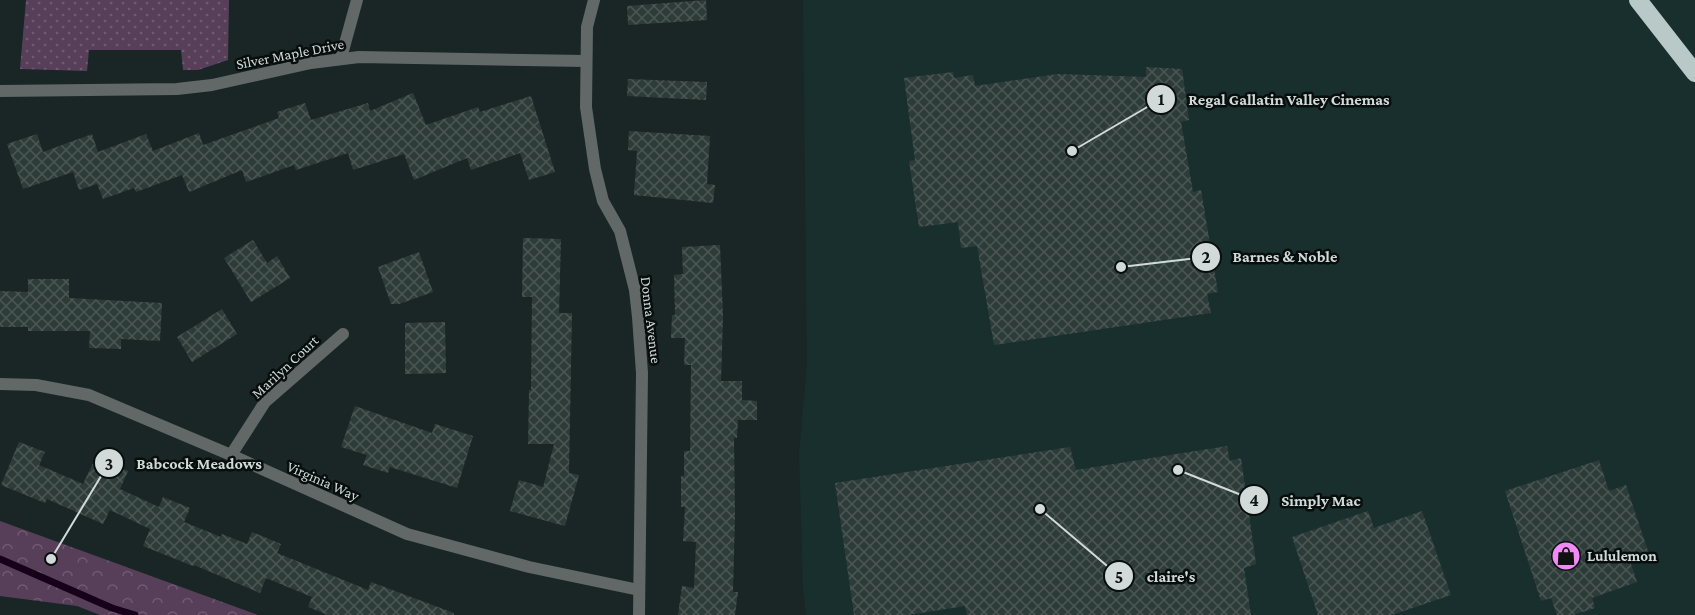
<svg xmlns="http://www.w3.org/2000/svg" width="1695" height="615" font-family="'Crimson Pro',serif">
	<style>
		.built { fill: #192f2d }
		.grass { fill: url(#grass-dots) }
		.park { fill: url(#park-crowns) }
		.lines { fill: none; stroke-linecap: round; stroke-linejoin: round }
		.stream { stroke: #170019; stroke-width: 7 }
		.building { fill: url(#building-cross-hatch) }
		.street { stroke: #616867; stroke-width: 12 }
		.highway { stroke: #b8c9c7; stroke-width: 18 }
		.labels { text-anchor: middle; stroke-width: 5; stroke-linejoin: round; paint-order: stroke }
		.street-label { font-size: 15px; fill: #d1dad8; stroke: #080e0d }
		.poi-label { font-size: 15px; font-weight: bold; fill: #d1dad8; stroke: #080e0d; text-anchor: start }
		.leader { fill: none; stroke: #d1dad8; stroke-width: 2 }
		.callout-dot { fill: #d1dad8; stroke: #080e0d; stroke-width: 2 }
		.mark-label { font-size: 18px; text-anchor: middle; font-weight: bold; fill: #111 }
		.callout-label { font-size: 16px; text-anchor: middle; font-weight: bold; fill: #d1dad8; stroke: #080e0d; stroke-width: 5; stroke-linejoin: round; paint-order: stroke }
	</style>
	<defs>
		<pattern id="grass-dots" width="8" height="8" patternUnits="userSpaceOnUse" patternTransform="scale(1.5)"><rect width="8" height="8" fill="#583f59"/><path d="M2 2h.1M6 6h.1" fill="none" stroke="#6f5a70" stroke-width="1.8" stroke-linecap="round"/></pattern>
		<pattern id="park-crowns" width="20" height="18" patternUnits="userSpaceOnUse" patternTransform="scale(1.5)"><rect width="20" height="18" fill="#583f59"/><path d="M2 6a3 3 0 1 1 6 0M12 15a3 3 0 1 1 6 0" fill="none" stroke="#6f5a70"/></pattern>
		<pattern id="building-cross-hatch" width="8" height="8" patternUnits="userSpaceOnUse" patternTransform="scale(1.5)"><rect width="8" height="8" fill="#2d3b39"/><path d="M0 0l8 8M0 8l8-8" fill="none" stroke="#4a5755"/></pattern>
	</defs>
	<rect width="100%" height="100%" fill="#192625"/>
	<polygon class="built" points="803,0 1695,0 1695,615 806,615 803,587 799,454 807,364"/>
	<polygon class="grass" points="26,0 229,0 228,60 198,70 183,70 181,50 89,50 87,71 20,69"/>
	<polygon class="park" points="0,521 258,615 100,615 77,606 0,596"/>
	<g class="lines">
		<polyline class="stream" points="0,559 112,608 135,615"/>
	</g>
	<g class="building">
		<polygon points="706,0 707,20 628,25 627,6"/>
		<polygon points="1146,67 1182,69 1189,120 1181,122 1193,192 1201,190 1218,292 1207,294 1211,313 994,345 977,246 961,248 958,222 919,227 909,161 915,160 904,78 953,72 954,78 973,75 975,86 1058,74 1146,77"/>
		<polygon points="628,79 707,82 706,100 627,96"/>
		<polygon points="413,93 426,125 478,107 480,112 531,96 555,172 529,180 520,153 471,170 467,158 414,180 404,154 353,170 348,153 296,170 294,165 246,182 242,170 189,192 182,175 136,192 134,188 103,199 97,184 79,190 73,172 23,189 7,144 37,134 43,152 92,134 98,152 146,134 153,151 199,133 203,145 279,118 277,112 305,103 311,120 368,103 370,111"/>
		<polygon points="629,131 710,136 707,184 715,185 713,203 634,195 637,151 628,150"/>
		<polygon points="523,238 561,239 559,313 572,313 569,473 579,475 565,526 510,511 519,480 543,487 554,444 528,444 529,390 531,390 532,297 522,297"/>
		<polygon points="253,240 267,263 277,256 290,278 251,302 224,258"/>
		<polygon points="720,245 723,316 721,381 742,381 742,400 757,401 757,420 738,420 737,438 734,438 735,515 733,592 738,592 735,615 678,615 682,586 694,588 696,542 683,541 685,507 681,507 681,476 684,476 684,451 690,451 691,365 684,365 685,338 671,338 672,315 675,315 674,275 683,274 682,247"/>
		<polygon points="419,252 433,292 399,304 391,304 378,267"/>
		<polygon points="28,279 69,279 69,298 162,303 160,341 121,339 121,349 89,348 90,331 28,331 28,327 0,327 0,291 28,292"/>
		<polygon points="222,309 237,334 192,362 177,337"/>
		<polygon points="445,322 446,373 405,374 405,323"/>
		<polygon points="355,406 432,433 435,424 473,436 457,488 390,467 388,473 363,465 367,455 341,447"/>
		<polygon points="19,442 45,452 39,465 83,484 96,457 128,471 120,489 159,507 163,497 190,508 184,522 221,537 222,534 247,544 252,532 281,544 277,553 368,590 371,582 454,613 454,615 328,615 308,607 312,597 266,578 260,593 194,565 193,566 143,546 150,529 110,510 103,524 47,499 45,503 1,485"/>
		<polygon points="1227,446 1230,461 1241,458 1256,564 1244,568 1251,615 967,615 965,606 908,615 854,615 835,483 1070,447 1076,470"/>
		<polygon points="1599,460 1609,491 1626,485 1649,554 1630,561 1637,582 1592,598 1595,608 1573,615 1557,615 1551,598 1541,601 1505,491"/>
		<polygon points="1368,511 1374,528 1422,511 1451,595 1392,615 1318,615 1292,537"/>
	</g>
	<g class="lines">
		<g class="street">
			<polyline points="594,0 587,27 586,107 595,169 603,201 620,231 635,290 638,317 642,373 639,615"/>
			<polyline points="341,58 357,0"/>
			<polyline points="0,91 177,89 212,85 311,63 359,57 585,61"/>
			<polyline points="0,384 36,385 89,395 231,455 407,534 529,567 639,590"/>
			<polyline points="231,455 265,402 343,334"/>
		</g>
		<polyline class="highway" points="1638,0 1695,73"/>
	</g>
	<defs>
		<g id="shop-disc" transform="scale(1.5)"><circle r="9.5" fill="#f18af4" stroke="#080e0d"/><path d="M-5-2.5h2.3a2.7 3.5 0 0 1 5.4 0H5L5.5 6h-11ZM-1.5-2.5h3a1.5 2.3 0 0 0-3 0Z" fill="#111"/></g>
	</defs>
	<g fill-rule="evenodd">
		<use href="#shop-disc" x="1566" y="556"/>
	</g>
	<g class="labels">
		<g class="street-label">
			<text transform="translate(290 54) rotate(-11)" y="5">Silver Maple Drive</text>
			<text transform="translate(651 320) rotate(83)" y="5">Donna Avenue</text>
			<text transform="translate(285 367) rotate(-43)" y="5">Marilyn Court</text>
			<text transform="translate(323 481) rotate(24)" y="5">Virginia Way</text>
		</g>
		<g class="poi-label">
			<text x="1587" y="561">Lululemon</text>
		</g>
	</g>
	<path class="leader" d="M1072 151L1161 99M1121 267L1206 257M51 559L109 463M1178 470L1254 500M1040 509L1119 576"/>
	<g class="callout-dot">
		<circle cx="1072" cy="151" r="6"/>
		<circle cx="1121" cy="267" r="6"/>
		<circle cx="51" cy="559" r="6"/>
		<circle cx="1178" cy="470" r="6"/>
		<circle cx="1040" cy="509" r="6"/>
		<circle cx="1161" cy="99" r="15"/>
		<circle cx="1206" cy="257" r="15"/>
		<circle cx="109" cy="463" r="15"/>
		<circle cx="1254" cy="500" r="15"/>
		<circle cx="1119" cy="576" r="15"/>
	</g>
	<g class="mark-label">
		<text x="1161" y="105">1</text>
		<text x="1206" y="263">2</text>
		<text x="109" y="470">3</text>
		<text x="1254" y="506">4</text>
		<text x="1119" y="583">5</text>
	</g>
	<g class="callout-label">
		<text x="1289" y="105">Regal Gallatin Valley Cinemas</text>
		<text x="1285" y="262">Barnes &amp; Noble</text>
		<text x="199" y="469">Babcock Meadows</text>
		<text x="1321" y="506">Simply Mac</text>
		<text x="1171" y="582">claire's</text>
	</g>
</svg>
